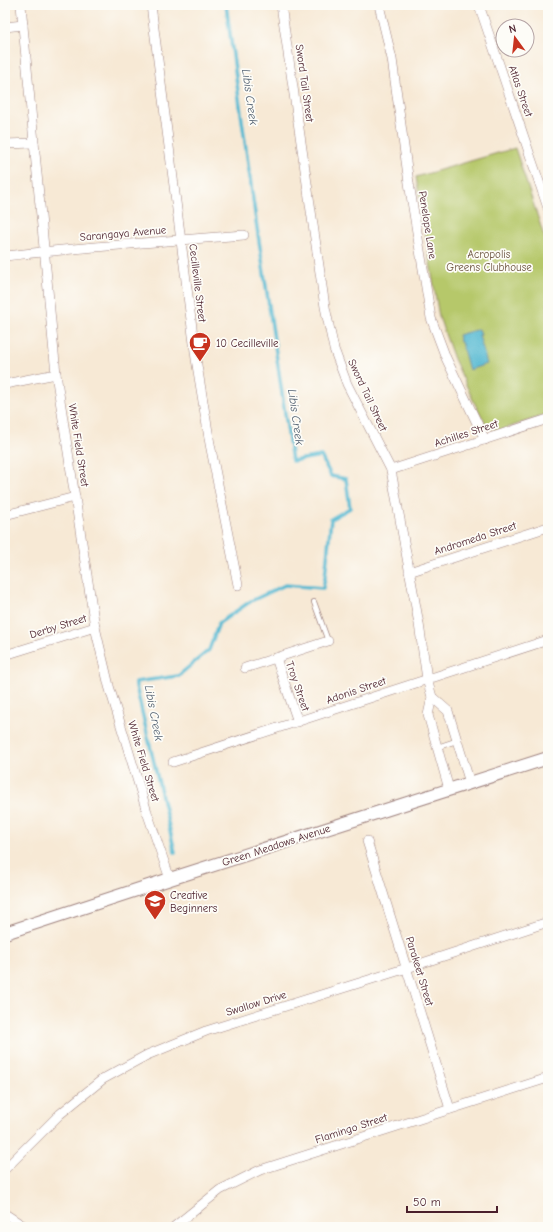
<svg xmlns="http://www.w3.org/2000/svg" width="553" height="1232" font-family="'Comic Neue',sans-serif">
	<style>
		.green { fill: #b6c86b; stroke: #80744b }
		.water { fill: #54b9d2; stroke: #4f6c7e }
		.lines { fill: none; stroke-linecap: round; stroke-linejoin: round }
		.stream { stroke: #54b9d2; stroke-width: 3.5 }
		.service-casing { stroke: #a08480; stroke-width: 6 }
		.minor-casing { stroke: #a08480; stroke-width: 10 }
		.tertiary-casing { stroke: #a08480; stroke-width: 14 }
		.service { stroke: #fff; stroke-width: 4.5 }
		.minor { stroke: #fff; stroke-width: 9 }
		.tertiary { stroke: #fff; stroke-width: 12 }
		.labels { text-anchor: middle; stroke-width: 3.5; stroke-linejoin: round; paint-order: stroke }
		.street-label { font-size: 11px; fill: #4a1f2b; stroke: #fdfcf7 }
		.park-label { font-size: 11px; fill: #6a523e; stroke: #fdfcf7 }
		.poi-label { font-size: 11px; fill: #4a1f2b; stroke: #fdfcf7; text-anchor: start }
		.water-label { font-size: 12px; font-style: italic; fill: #4e5d6e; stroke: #fdfcf7 }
	</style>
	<rect width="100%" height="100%" fill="#fdfcf7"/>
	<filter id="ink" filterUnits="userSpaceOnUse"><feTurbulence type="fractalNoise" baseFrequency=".025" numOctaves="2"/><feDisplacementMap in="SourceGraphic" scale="8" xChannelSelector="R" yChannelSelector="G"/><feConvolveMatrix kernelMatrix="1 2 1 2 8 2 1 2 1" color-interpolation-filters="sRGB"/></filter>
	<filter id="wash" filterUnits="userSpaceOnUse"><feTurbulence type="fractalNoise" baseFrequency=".012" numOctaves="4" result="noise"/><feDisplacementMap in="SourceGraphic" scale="16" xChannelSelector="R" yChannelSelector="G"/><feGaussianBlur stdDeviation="0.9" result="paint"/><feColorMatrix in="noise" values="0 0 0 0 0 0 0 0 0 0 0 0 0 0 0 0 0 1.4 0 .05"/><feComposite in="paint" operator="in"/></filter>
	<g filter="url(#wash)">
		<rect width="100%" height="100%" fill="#f7e9d5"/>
		<polygon class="green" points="515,148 548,248 548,414 504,429 496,430 491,428 486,424 475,404 454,359 439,317 416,177"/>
		<polygon class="water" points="479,329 481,335 479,335 487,364 469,370 461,342 460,342 458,335"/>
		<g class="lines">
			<polyline class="stream" points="175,852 135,682 178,676 209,650 219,623 251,601 285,585 323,588 325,578 331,519 350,508 346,479 331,476 321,456 292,461 271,319 256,221 226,5"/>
		</g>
	</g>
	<g filter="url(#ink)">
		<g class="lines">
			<g class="service-casing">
				<g id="service">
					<polyline points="314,602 328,641"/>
					<polyline points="438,747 456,741"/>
				</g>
			</g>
			<g class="minor-casing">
				<g id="minor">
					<polyline points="21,5 56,374 95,627 109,686 147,812 170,879"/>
					<polyline points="151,5 196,359 210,444 238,585"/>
					<polyline points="281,5 325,307 334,349 347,384 391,470 419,624 427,679 432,697 428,715 449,789"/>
					<polyline points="379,5 392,59 409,183 431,318 446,358 485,440"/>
					<polyline points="479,5 548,208"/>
					<polyline points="5,27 23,25"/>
					<polyline points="5,144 34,143"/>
					<path d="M5 256C84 247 164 241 244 235"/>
					<polyline points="5,384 56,374"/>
					<polyline points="391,470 548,419"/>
					<polyline points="5,515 75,497"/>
					<polyline points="409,572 548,527"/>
					<polyline points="5,655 95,627"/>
					<polyline points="276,658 298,722"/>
					<polyline points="245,668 328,641"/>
					<polyline points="432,697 448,711 470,783"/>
					<path d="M173 762C298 722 423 680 548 640"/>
					<polyline points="367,841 450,1109"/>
					<polyline points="5,1169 60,1114 103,1079 147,1055 206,1031 407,968 548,922"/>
					<polyline points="5,1214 25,1227"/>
					<polyline points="174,1227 220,1190 260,1170 548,1078"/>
				</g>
			</g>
			<g class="tertiary-casing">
				<polyline id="tertiary" points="5,933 170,879 548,758"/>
			</g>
			<use href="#service" class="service"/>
			<use href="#minor" class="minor"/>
			<use href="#tertiary" class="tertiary"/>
		</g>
	</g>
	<defs>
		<g id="cafe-pin" transform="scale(1.15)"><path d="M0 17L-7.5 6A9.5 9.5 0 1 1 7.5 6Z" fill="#c8321e" stroke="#fdfcf7"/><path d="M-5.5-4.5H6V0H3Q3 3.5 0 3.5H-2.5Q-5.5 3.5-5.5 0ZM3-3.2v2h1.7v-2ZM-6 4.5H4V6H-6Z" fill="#fff"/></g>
		<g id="school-pin" transform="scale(1.15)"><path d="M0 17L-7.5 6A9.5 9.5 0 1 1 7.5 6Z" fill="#c8321e" stroke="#fdfcf7"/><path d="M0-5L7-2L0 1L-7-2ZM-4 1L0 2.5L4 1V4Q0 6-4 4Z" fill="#fff"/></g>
	</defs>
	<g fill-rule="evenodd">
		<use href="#cafe-pin" x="200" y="343"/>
		<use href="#school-pin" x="155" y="901"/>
	</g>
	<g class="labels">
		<g class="street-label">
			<text transform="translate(305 83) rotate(82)" y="4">Sword Tail Street</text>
			<text transform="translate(521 91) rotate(71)" y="4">Atlas Street</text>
			<text transform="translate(428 225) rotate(81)" y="4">Penelope Lane</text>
			<text transform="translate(123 233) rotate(-5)" y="4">Sarangaya Avenue</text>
			<text transform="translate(198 283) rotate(83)" y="4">Cecilleville Street</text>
			<text transform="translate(368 395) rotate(65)" y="4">Sword Tail Street</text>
			<text transform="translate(466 433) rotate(-18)" y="4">Achilles Street</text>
			<text transform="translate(79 445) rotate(81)" y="4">White Field Street</text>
			<text transform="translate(475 538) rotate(-18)" y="4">Andromeda Street</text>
			<text transform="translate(58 626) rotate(-17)" y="4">Derby Street</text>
			<text transform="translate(298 686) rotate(71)" y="4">Troy Street</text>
			<text transform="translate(356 690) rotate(-19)" y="4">Adonis Street</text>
			<text transform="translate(144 761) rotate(73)" y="4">White Field Street</text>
			<text transform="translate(276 845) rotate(-18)" y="4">Green Meadows Avenue</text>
			<text transform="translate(420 971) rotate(73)" y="4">Parakeet Street</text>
			<text transform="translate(256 1003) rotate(-17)" y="4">Swallow Drive</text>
			<text transform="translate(351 1128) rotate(-18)" y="4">Flamingo Street</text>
		</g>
		<g class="park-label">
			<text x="489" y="258">Acropolis<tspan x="489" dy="13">Greens Clubhouse</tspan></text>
		</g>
		<g class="poi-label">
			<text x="216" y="347">10 Cecilleville</text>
			<text x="170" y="899">Creative<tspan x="170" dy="13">Beginners</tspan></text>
		</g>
		<g class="water-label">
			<text transform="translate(250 97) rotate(82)" y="4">Libis Creek</text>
			<text transform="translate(296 417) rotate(82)" y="4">Libis Creek</text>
			<text transform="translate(154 713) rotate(79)" y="4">Libis Creek</text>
		</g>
	</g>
	<rect width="553" height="1232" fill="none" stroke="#fdfcf7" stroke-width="20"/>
	<g transform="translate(515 38) rotate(345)"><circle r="19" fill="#fdfcf7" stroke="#b5a4a5"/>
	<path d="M0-3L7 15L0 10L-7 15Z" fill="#c8321e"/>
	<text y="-6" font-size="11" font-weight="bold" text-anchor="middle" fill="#4a1f2b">N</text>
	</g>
	<path d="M407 1206v6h90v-6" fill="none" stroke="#4a1f2b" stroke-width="2"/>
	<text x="413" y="1206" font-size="12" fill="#4a1f2b" stroke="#fdfcf7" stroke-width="3" paint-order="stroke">50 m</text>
</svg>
